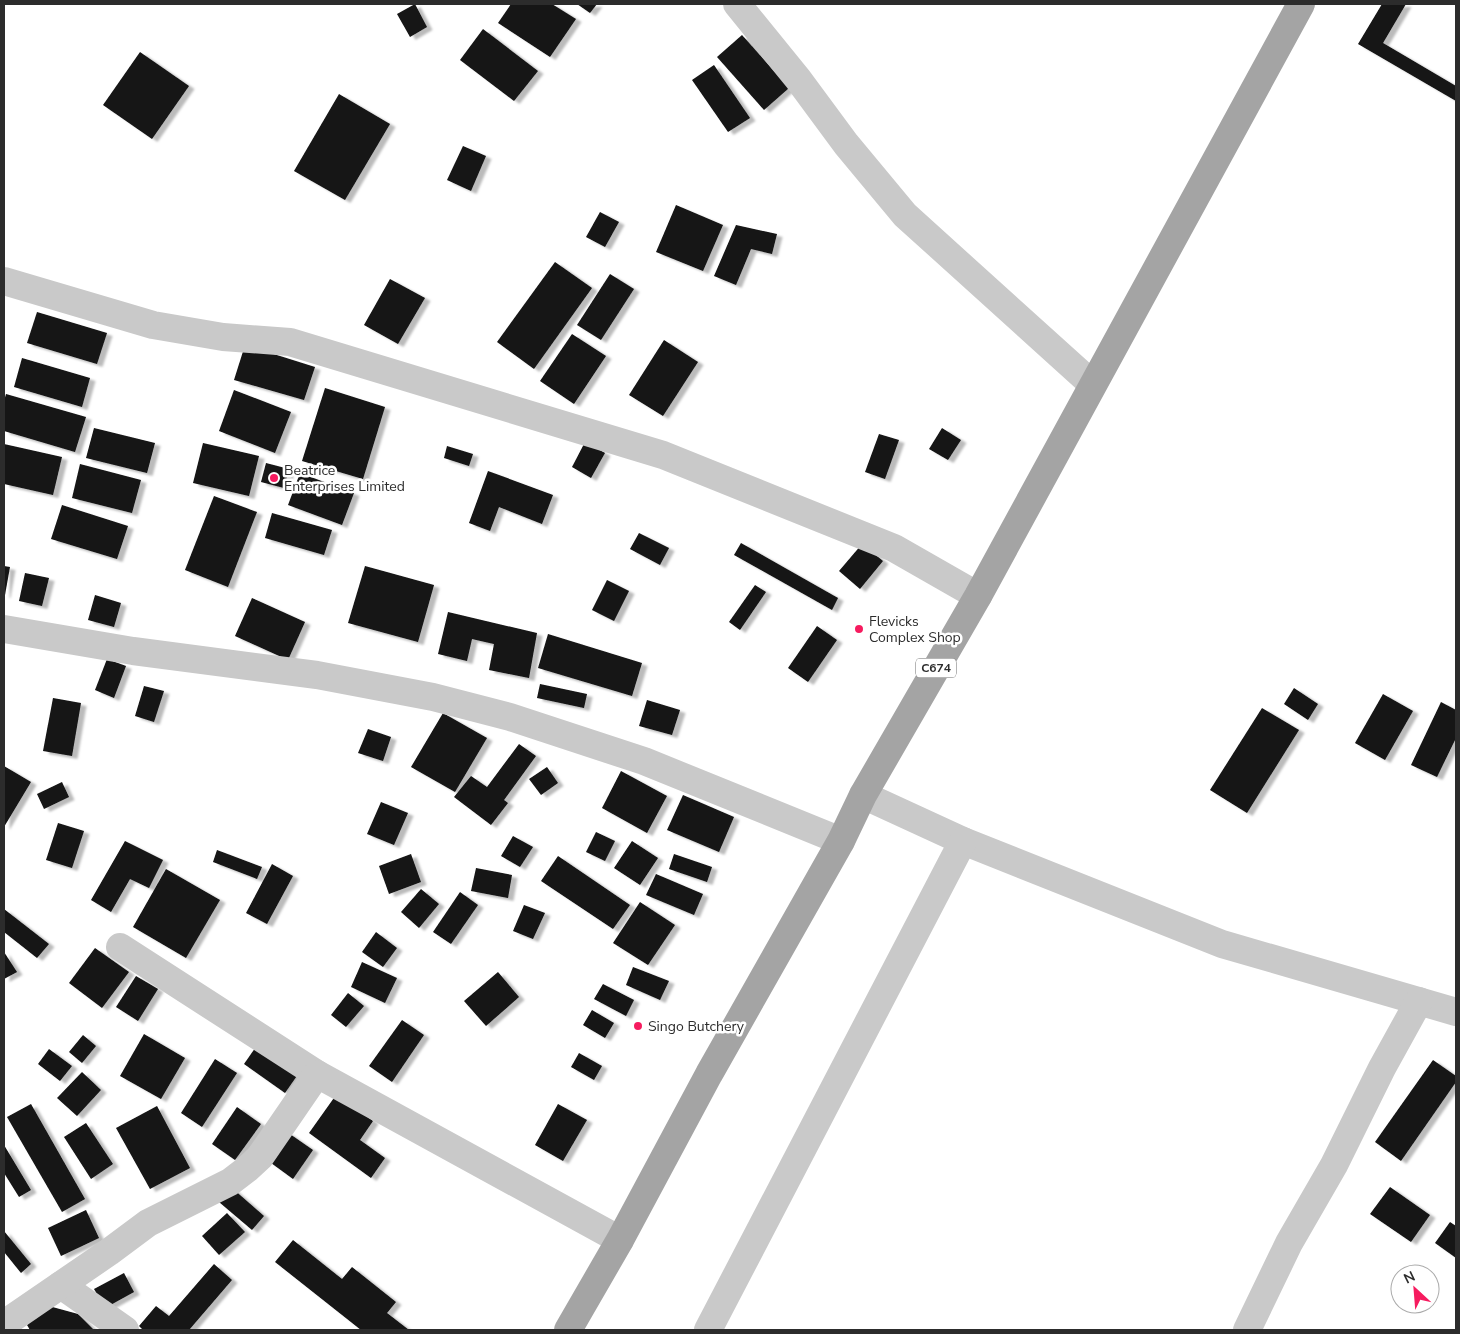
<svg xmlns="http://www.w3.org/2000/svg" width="1460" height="1334" font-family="'Nunito Sans',sans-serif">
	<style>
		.building { fill: #131313; filter: url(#shadow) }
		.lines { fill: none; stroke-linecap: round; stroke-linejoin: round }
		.minor { stroke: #c9c9c9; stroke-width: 28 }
		.major { stroke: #a4a4a4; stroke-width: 28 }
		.poi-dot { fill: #f61b5f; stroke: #fff; stroke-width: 2 }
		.labels { text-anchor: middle; stroke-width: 5; stroke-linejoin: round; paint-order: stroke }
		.shield { fill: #fff; stroke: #6b6b6b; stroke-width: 1 }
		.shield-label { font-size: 12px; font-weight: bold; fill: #2c2c2c }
		.poi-label { font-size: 14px; fill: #2c2c2c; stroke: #fff; text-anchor: start }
	</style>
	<defs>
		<filter id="shadow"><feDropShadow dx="5.5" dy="3" stdDeviation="1" flood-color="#0004"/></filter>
	</defs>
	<rect width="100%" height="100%" fill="#fff"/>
	<g class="building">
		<polygon points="415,4 427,27 410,37 397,14"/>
		<polygon points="511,4 552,4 576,19 550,57 498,23"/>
		<polygon points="577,4 597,4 590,13"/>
		<polygon points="1382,4 1406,4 1383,43 1456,86 1456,101 1358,44"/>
		<polygon points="483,29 538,71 514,101 460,60"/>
		<polygon points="742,35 789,88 764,110 717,57"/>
		<polygon points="140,52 189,86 152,139 103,105"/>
		<polygon points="714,65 750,118 728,132 692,80"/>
		<polygon points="339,94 390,124 345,200 294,171"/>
		<polygon points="463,146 486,156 471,191 447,180"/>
		<polygon points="676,205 723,225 703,271 656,252"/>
		<polygon points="600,212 619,222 605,247 586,237"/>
		<polygon points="736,225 777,234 772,254 751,249 736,285 714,276"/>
		<polygon points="555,262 592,288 534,369 497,342"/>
		<polygon points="610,274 634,289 601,340 577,325"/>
		<polygon points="390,279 425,298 398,344 364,325"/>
		<polygon points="37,312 107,333 97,364 27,343"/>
		<polygon points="572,334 606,356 574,404 540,381"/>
		<polygon points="664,340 698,362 663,416 629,395"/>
		<polygon points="245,345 315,367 304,400 234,380"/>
		<polygon points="22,358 90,378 82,407 14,387"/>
		<polygon points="325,388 385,407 363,479 302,461"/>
		<polygon points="234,390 291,412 275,453 219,431"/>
		<polygon points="6,394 86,417 75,452 4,431 4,401"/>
		<polygon points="94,428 155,443 147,473 86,458"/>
		<polygon points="942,428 961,440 948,460 929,449"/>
		<polygon points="879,434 899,440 885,479 865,472"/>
		<polygon points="585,442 605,453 591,478 572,467"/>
		<polygon points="203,443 259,456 249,496 193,483"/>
		<polygon points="4,444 62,457 53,495 4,484"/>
		<polygon points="447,446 473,454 469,466 444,458"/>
		<polygon points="266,463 289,469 284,488 261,482"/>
		<polygon points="80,464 141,480 132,513 72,498"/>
		<polygon points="488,471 553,495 542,524 499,507 490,531 469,523"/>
		<polygon points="300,473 354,493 342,525 288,505"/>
		<polygon points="214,496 257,512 228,587 185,570"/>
		<polygon points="62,505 128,526 117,559 51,539"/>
		<polygon points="272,513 332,530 324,555 265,538"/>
		<polygon points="639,533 669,548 660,565 630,549"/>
		<polygon points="741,543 838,598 832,610 734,555"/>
		<polygon points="862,544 883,561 860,589 839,571"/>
		<polygon points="4,566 10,567 5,595 4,595"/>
		<polygon points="365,566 434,585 418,642 348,623"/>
		<polygon points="25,573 49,578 42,606 19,601"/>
		<polygon points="607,580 629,591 614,621 592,610"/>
		<polygon points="755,585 766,592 740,630 729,622"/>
		<polygon points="95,595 121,603 114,627 88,620"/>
		<polygon points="252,598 305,622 288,660 235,636"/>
		<polygon points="448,612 537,633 529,678 489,670 494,644 472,639 467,661 438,654"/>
		<polygon points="817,626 837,640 808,682 788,668"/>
		<polygon points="548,634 642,663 632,696 538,668"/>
		<polygon points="107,659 126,666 114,698 95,690"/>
		<polygon points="540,684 587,694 584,708 537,698"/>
		<polygon points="144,686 164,691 154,722 135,716"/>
		<polygon points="1294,688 1318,704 1308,720 1284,704"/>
		<polygon points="1383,694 1413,711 1385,760 1355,743"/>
		<polygon points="53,698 81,703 72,756 43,751"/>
		<polygon points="647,700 680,710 672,735 639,726"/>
		<polygon points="1441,702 1456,710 1456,738 1437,777 1411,765"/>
		<polygon points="1262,708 1299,730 1247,813 1210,790"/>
		<polygon points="443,713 487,738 455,792 411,767"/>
		<polygon points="368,729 391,737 383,761 358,753"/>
		<polygon points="519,744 536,756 504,800 508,803 491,825 454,797 471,776 487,787"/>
		<polygon points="4,766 31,782 4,827"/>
		<polygon points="547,767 558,783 541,795 529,779"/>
		<polygon points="621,771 667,796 647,833 602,808"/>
		<polygon points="62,782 69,797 44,809 37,794"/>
		<polygon points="683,795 734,817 719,852 667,830"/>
		<polygon points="381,802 408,813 394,845 367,834"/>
		<polygon points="58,823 84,831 72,868 46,860"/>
		<polygon points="596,832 615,841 605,861 586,852"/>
		<polygon points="513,836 533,847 520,867 501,856"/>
		<polygon points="125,841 163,860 149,888 130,879 111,912 91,900"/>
		<polygon points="632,841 658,858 640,885 614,868"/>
		<polygon points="217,850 262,867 257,879 213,862"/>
		<polygon points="411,854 421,882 389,894 379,866"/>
		<polygon points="674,854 712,867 707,882 669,869"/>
		<polygon points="558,856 630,905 613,929 541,881"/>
		<polygon points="272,864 293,876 267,924 246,913"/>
		<polygon points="476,868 512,875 508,898 471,891"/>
		<polygon points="166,869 220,900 186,958 133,927"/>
		<polygon points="656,874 703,894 694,915 646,895"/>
		<polygon points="421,889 439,904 419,928 401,912"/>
		<polygon points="460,892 478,905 451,944 433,932"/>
		<polygon points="640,902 675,925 648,965 613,943"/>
		<polygon points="524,905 545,913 533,939 513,931"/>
		<polygon points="4,909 49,944 37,958 4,932"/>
		<polygon points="376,932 397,948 383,967 362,952"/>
		<polygon points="95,948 129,972 102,1008 69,983"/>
		<polygon points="4,952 17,972 4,979"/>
		<polygon points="362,962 397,978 385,1003 351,987"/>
		<polygon points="633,967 669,981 660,1000 626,985"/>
		<polygon points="498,972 519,997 486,1026 464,1001"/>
		<polygon points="136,976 158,989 138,1021 116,1007"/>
		<polygon points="603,984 634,1000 626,1016 594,999"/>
		<polygon points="348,993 364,1006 346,1027 331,1015"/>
		<polygon points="592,1010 614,1023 605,1038 583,1025"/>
		<polygon points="402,1020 424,1035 392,1082 369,1066"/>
		<polygon points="144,1034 185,1058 161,1099 120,1076"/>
		<polygon points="83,1035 96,1046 82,1063 69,1052"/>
		<polygon points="260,1041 301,1070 285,1093 244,1064"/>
		<polygon points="49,1049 72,1066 60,1081 38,1064"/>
		<polygon points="579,1053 602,1066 594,1080 571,1067"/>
		<polygon points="215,1059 237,1073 202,1127 181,1113"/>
		<polygon points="1433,1060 1456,1076 1456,1082 1401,1161 1375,1142"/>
		<polygon points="82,1072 101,1090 77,1116 57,1098"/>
		<polygon points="336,1095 373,1121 360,1140 385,1158 371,1178 309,1133"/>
		<polygon points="31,1104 85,1199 62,1212 7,1117"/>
		<polygon points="558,1104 587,1120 563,1161 535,1145"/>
		<polygon points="157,1106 190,1168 150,1189 116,1128"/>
		<polygon points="237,1107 261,1124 235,1160 212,1144"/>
		<polygon points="86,1123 113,1164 91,1179 64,1137"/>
		<polygon points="287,1132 313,1150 293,1179 267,1160"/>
		<polygon points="4,1145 31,1190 19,1197 4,1173"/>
		<polygon points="1390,1187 1430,1215 1411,1242 1370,1214"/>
		<polygon points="232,1188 264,1216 252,1230 219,1202"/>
		<polygon points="86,1210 99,1238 61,1256 48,1228"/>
		<polygon points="227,1213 245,1232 219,1255 202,1236"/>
		<polygon points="1450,1222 1456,1226 1456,1258 1435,1243"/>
		<polygon points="4,1231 31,1264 21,1273 4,1252"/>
		<polygon points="293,1240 342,1279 352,1267 396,1302 387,1313 409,1330 361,1330 275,1262"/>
		<polygon points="214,1264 232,1280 189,1330 143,1330 139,1326 156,1306 169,1316"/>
		<polygon points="124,1273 134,1292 105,1308 94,1289"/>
		<polygon points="45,1305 78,1314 93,1329 30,1330 27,1325"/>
	</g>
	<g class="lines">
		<g class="minor">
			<polyline points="737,4 798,79 846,144 905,215 1092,384"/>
			<polyline points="4,281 153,325 223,337 290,342 663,455 894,548 978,596"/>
			<polyline points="4,629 133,651 317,675 433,697 510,717 644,761 841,841"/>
			<polyline points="863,795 963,841 1222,944 1456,1012"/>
			<polyline points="120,947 317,1074"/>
			<polyline points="61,1285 125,1330"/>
			<polyline points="4,1324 109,1252 148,1223 230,1182 247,1169 260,1157 317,1074 620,1240"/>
			<polyline points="708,1330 963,841"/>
			<polyline points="1247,1330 1289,1243 1334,1165 1382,1068 1419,1001"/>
		</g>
		<polyline class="major" points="568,1330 620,1240 709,1074 841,841 863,795 978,596 1301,4"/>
	</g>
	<g class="poi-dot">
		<circle cx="274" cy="478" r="5"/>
		<circle cx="859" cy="629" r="5"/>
		<circle cx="638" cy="1026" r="5"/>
	</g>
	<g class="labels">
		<rect class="shield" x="916" y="658.5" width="40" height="19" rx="4"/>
		<g class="shield-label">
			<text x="936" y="672">C674</text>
		</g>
		<g class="poi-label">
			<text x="284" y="475">Beatrice<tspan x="284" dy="16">Enterprises Limited</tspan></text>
			<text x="869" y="626">Flevicks<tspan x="869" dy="16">Complex Shop</tspan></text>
			<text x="648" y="1031">Singo Butchery</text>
		</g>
	</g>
	<rect width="1460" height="1334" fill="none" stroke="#2c2c2c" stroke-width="10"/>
	<g transform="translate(1415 1289) rotate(334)"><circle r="24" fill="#ffffff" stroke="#ababab"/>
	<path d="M0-4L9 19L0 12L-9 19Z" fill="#f61b5f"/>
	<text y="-8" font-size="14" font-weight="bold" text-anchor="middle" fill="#2c2c2c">N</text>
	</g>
</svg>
